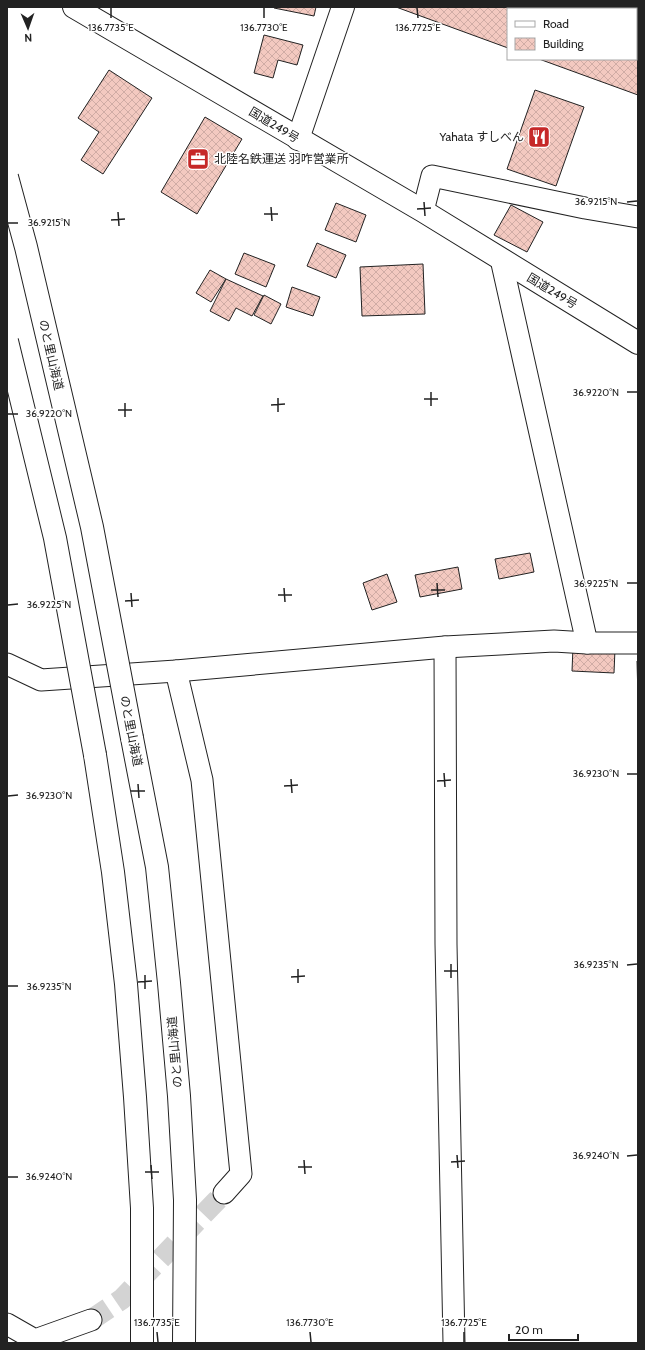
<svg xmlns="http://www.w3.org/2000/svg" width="645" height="1350" font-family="Cabin,'Noto Sans JP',sans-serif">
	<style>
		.building { fill: url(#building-cross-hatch); stroke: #222 }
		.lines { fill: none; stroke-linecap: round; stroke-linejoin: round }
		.minor-tunnel { stroke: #d3d3d3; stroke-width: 21; stroke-dasharray: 21 10; stroke-linecap: butt }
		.minor-casing { stroke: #222; stroke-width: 23 }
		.tertiary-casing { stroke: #222; stroke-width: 24 }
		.trunk-casing { stroke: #222; stroke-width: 24 }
		.motorway-casing { stroke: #222; stroke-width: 24 }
		.minor { stroke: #fff; stroke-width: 21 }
		.tertiary { stroke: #fff; stroke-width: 22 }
		.trunk { stroke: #fff; stroke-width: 22 }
		.motorway { stroke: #fff; stroke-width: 22 }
		.motorway-bridge-casing { stroke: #222; stroke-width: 24; stroke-linecap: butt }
		.motorway-bridge { stroke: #fff; stroke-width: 22 }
		.ticks { fill: none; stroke: #222; stroke-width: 1.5 }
		.labels { text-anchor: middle; stroke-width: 3; stroke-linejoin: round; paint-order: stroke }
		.street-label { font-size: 12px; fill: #222; stroke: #fff }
		.poi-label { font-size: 12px; fill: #222; stroke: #fff; text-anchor: end }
		.ticks-label { font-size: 10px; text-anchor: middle; fill: #222; stroke: #fff; stroke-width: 3; stroke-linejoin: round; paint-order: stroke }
	</style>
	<defs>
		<pattern id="building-cross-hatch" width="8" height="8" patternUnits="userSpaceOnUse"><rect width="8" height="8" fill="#f3c9c0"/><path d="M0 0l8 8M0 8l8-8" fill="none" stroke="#d0aca5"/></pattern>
	</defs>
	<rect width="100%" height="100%" fill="#fff"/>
	<g class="building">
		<polygon points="274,7 316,7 314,16 274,8"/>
		<polygon points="396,7 566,7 571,9 508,9 508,48"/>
		<polygon points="602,7 638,7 638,95 539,59 636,59 636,9 601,9"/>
		<polygon points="264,35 303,45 297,65 278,60 273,78 254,73"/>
		<polygon points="109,70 152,98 103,174 81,160 99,132 78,118"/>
		<polygon points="535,90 584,107 556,186 507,169"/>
		<polygon points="205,117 242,139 197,214 161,192"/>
		<polygon points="336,203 366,215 356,242 325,230"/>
		<polygon points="511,205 543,222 527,252 494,235"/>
		<polygon points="317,243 346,255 336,278 307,266"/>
		<polygon points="244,253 275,265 266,287 235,274"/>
		<polygon points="423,264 425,314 362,316 360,267"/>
		<polygon points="210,270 226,279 211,302 196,293"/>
		<polygon points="226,279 263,296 252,316 236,308 229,321 210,311"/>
		<polygon points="292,287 320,297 313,316 286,307"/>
		<polygon points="264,295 281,304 271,324 254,315"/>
		<polygon points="530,553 534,572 499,579 495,559"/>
		<polygon points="458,567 462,589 420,597 415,575"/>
		<polygon points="387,574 397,602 372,610 363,583"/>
		<polygon points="573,647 615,649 614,673 572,671"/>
		<polygon points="637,661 638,661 638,698"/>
	</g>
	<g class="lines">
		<polyline class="minor-tunnel" points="91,1320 122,1299 224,1193"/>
		<g class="minor-casing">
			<g id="minor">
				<polyline points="423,211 432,176 585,208 638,217"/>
				<polyline points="501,259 587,643"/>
				<polyline points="445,647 446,944 454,1343"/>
				<polyline points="7,664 41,680 176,671 445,647 554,641 587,643 638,643"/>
				<polyline points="176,671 202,780 241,1174 224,1193"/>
				<polyline points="7,1324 35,1340 91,1320"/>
			</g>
		</g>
		<g class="tertiary-casing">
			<polyline id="tertiary" points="298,139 343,7"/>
		</g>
		<g class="trunk-casing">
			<polyline id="trunk" points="74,7 423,211 638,343"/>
		</g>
		<g class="motorway-casing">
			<g id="motorway">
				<polyline points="132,738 157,867 169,983 179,1096 185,1200 184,1343"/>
				<polyline points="95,755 113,872 126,984 135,1097 142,1208 142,1343"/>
			</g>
		</g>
		<use href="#minor" class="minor"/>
		<use href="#tertiary" class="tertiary"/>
		<use href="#trunk" class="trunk"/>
		<use href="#motorway" class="motorway"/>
		<g class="motorway-bridge-casing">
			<g id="motorway-bridge">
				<polyline points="7,177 26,247 92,527 132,738"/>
				<polyline points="7,341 55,538 95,755"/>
			</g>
		</g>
		<use href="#motorway-bridge" class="motorway-bridge"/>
	</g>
	<path class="ticks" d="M111 8V18M264 8V18M417 8 418 18M424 202 425 216M627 202 637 201M271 207 272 221M417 209 431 208M118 212 119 226M264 214H278M111 220 125 219M8 223H18M431 392V406M627 392H637M278 398V412M424 399H438M125 403V417M271 405 285 404M118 410H132M8 414H18M437 583 438 597M627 583H637M284 588 285 602M431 590H445M131 593 132 607M278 595H292M125 601 139 600M8 605 18 604M444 773 445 787M627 774H637M291 779 292 793M437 781 451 780M138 784 139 798M284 786 298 785M131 791H145M8 796 18 795M451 964V978M627 965 637 964M298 969V983M444 971H458M145 975V989M291 977 305 976M138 982 152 981M8 986H18M457 1155 458 1168M627 1156 637 1155M304 1160 305 1174M451 1162 465 1161M151 1165 152 1179M298 1167H312M145 1172H159M8 1177H18M157 1332 158 1342M310 1332 311 1342M464 1332V1342"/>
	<defs>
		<g id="restaurant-square" transform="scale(1.15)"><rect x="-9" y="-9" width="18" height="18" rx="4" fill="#c62828" stroke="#fff"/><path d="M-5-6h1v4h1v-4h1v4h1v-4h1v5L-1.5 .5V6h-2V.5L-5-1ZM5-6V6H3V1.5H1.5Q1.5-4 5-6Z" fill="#fff"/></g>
		<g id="office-square" transform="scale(1.15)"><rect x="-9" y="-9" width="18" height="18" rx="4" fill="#c62828" stroke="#fff"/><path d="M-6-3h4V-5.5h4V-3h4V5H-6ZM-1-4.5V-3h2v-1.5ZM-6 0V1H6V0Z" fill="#fff"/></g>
	</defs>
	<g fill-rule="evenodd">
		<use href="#restaurant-square" x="539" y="137"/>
		<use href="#office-square" x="198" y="159"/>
	</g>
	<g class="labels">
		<g class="street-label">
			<text transform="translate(274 125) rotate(31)" y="4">国道249号</text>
			<text transform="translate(552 291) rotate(31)" y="4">国道249号</text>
			<text transform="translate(51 355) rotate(77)" y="4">のと里山海道</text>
			<text transform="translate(131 731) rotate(79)" y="4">のと里山海道</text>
			<text transform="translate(175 1052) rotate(-95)" y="4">のと里山海道</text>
		</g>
		<g class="poi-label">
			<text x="524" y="141">Yahata すしべん</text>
			<text x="214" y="163" text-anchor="start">北陸名鉄運送 羽咋営業所</text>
		</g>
	</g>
	<g class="ticks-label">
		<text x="111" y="31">136.7735°E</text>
		<text x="264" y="31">136.7730°E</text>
		<text x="418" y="31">136.7725°E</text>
		<text x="596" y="205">36.9215°N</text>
		<text x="49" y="226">36.9215°N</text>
		<text x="596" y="396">36.9220°N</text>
		<text x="49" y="417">36.9220°N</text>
		<text x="596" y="587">36.9225°N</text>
		<text x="49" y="608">36.9225°N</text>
		<text x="596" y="777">36.9230°N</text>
		<text x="49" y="799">36.9230°N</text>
		<text x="596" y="968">36.9235°N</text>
		<text x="49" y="990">36.9235°N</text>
		<text x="596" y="1159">36.9240°N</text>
		<text x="49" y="1180">36.9240°N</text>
		<text x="157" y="1326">136.7735°E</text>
		<text x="310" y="1326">136.7730°E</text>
		<text x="464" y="1326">136.7725°E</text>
	</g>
	<rect width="645" height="1350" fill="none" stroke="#222222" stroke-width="16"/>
	<rect x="507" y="8" width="130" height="52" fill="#ffffff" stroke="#a7a7a7"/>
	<rect x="515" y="21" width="20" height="6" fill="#ffffff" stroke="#a7a7a7"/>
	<text x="543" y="28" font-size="12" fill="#222222">Road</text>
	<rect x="515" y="38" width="20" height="12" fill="url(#building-cross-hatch)" stroke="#a7a7a7"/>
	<text x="543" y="48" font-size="12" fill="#222222">Building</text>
	<g transform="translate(28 28) rotate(178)" stroke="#ffffff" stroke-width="3" paint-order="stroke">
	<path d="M0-3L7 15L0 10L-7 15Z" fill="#222222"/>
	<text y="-6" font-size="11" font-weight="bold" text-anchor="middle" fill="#222222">N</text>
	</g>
	<path d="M509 1334v6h69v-6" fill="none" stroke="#222222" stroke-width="2"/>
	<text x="515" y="1334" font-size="12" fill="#222222" stroke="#ffffff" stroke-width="3" paint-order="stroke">20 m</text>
</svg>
